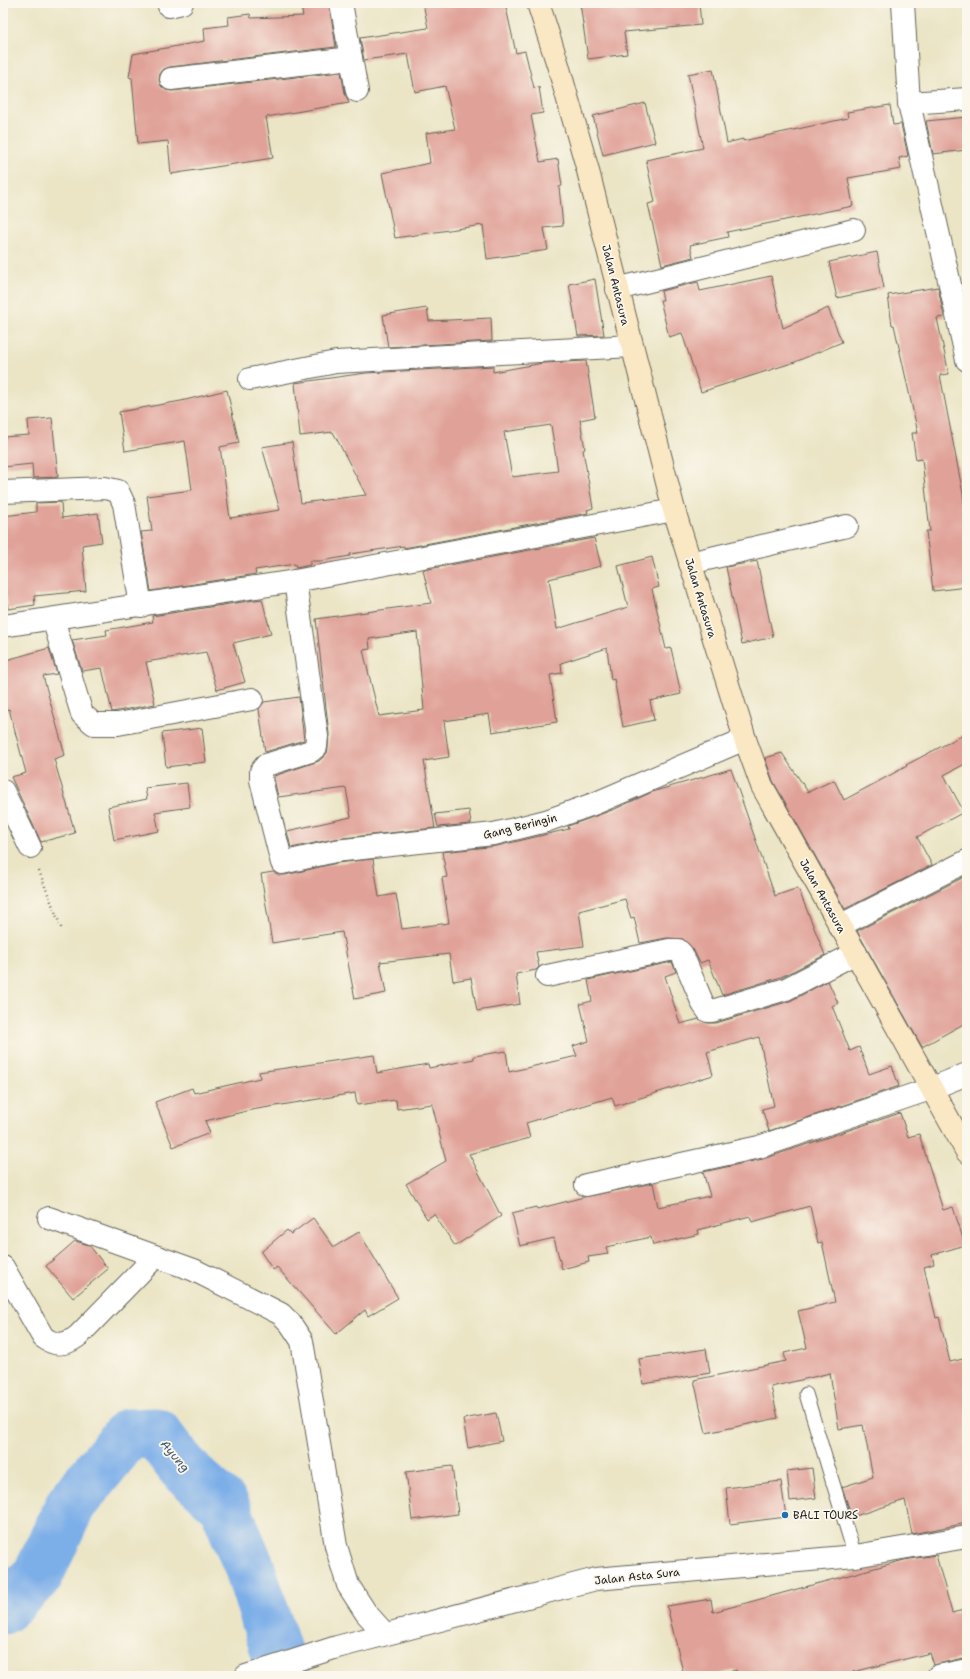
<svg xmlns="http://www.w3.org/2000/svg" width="970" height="1679" font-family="'Shantell Sans',sans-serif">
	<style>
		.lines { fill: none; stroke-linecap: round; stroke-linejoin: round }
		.river { stroke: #7baee8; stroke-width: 51 }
		.building { fill: #e0a198; fill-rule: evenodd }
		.service-casing { stroke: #646258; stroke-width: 15 }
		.minor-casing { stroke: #646258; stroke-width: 24 }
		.tertiary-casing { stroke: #646258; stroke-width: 24 }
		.secondary-casing { stroke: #646258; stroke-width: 24 }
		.path { stroke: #646258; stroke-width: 2.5; stroke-dasharray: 1 3; stroke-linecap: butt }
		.service { stroke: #fff; stroke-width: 13 }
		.minor { stroke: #fff; stroke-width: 22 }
		.tertiary { stroke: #fff; stroke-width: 22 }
		.secondary { stroke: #fae7c3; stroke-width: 22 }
		.poi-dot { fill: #1f6fb2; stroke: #fbf7ec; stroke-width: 1.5 }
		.labels { text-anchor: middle; stroke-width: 3.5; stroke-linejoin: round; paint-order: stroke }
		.street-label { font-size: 11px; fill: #1c1c1c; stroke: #fbf7ec }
		.poi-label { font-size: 11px; fill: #1c1c1c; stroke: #fbf7ec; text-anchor: start }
		.water-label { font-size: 12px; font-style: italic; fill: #42566e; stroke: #fbf7ec }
	</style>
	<rect width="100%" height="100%" fill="#fbf7ec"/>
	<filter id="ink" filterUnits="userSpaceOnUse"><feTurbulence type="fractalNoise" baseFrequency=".025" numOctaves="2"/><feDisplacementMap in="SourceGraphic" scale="8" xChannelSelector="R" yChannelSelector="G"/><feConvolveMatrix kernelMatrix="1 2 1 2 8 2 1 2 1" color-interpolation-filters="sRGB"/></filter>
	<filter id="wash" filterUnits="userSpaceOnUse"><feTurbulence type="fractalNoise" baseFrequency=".012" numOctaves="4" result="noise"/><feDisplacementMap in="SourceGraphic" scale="16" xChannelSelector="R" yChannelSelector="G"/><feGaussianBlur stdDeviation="0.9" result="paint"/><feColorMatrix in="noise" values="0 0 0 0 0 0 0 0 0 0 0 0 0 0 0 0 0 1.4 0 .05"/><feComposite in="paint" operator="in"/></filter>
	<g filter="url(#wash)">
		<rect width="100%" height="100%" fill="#ebe5c6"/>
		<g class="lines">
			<polyline class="river" points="3,1609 38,1575 71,1504 128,1434 156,1433 182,1467 224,1505 250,1569 284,1676"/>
		</g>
		<g id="blocks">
			<g class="building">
				<polygon points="300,3 329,3 336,47 170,67 164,69 160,74 159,80 161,86 166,90 172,91 341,72 345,93 349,103 266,117 273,158 171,174 168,141 138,144 132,78 129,77 133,54 205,41 204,28 229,25 228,17 250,14 251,18 303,16"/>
				<polygon points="423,3 505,3 516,53 525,51 534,88 539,87 543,113 531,115 540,162 558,159 562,186 559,187 563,226 544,228 548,250 487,259 483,225 395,238 382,173 430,163 426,133 455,129 445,86 415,92 408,54 364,60 360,38 428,28"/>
				<polygon points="580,3 699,3 701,25 624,32 627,54 588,59"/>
				<polygon points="713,69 727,143 743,139 743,141 848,118 847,112 890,105 893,125 901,124 908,156 899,158 901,169 848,178 853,206 727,232 728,237 690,245 693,257 662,265 648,204 655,202 646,160 703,148 688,74"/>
				<polygon points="645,103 655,142 603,155 593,116"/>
				<polygon points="967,117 967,150 933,154 926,121"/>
				<polygon points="877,252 884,288 837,298 829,262"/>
				<polygon points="771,276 783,328 828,308 842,342 795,362 701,392 682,333 669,337 660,300 663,300 661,291 698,282 700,291"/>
				<polygon points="595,279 604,335 578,336 569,284"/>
				<polygon points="938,287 944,317 937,318 949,374 940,375 963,494 967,523 967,525 964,525 967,552 967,587 933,591 926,531 930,531 922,459 916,460 912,433 918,433 894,325 892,325 888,295"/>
				<polygon points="427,308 429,321 491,318 492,341 388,347 383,315"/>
				<path d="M586 361 595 417 580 420 585 449 583 450 593 508 587 510 588 513 404 548V546L350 554V556L321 561H310V565L296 568 295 564 255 570 256 574 151 591 141 532 152 531 147 496 192 490 185 441 125 451 119 412 181 401 227 390 239 443 220 447 230 518 280 510 262 447 292 442 301 503 366 495 333 432 300 436 295 383 366 373 493 366V372L543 363ZM551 425 558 471 512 477 504 432Z"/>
				<polygon points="52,418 58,477 33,478 32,464 3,467 3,437 29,435 28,420"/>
				<polygon points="61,502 62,518 98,513 102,542 82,545 86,591 34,596 35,605 8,609 3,574 3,516 36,512 36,503"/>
				<path d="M594 538 601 566 549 579 557 629 628 607 618 566 652 557 659 587 652 589 666 649 671 648 681 694 650 701 654 720 623 727 614 679 611 680 607 648 561 663 562 673 550 675 557 722 492 732 489 714 444 721 449 757 424 761 435 828 334 839 291 848 287 831 351 817 346 788 278 797 274 778V776L319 761 327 753 328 748 329 734 316 619 431 603 423 570ZM417 632 424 710 379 716 363 650 370 649 369 639Z"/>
				<polygon points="757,561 773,637 742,644 726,567"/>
				<polygon points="262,599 271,634 233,643 245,682 217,690 206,652 146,662 155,704 112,712 102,668 82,671 72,640 107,635 106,630 153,622 152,616"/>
				<polygon points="49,648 57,674 43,676 65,755 54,759 75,833 41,842 11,777 26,773 9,709 3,711 3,661"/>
				<polygon points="299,697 304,740 265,752 259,709 264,702"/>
				<polygon points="202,728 206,762 166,767 162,733"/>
				<polygon points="967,733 967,763 944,775 964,812 917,837 932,865 845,909 773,781 765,758 782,753 808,792 834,780 844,800 907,766 906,765"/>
				<polygon points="731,769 775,896 798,888 825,955 781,977 722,995 708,960 700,963 693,949 683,939 667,938 640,943 634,917 631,918 625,899 579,911 584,946 536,952 539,967 536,970 516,974 520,1004 477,1011 471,978 453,981 449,954 380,962 386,993 355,999 342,932 272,943 261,874 273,872 279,875 285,875 337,863 373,859 379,897 396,894 402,929 449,923 442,878 447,877 442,852 497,846 569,829 568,826 615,809 652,792"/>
				<polygon points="187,783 190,807 155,812 159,831 114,840 108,807 147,799 145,788"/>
				<polygon points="469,810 471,824 438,827 435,814"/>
				<polygon points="964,877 967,883 967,1022 922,1047 857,931"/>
				<polygon points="672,962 676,972 665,976 680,1024 699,1019 708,1023 716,1023 790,1001 828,981 838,1003 832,1006 850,1051 859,1047 869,1074 892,1066 899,1086 769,1131 762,1109 774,1106 759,1037 707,1052 713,1075 615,1106 612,1097 526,1123 530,1138 469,1154 501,1216 455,1246 434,1214 427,1219 406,1184 446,1161 432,1104 397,1109 396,1100 357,1105 355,1093 251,1110 205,1121 210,1133 173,1147 155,1102 192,1088 194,1093 260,1078 259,1072 374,1055 377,1073 428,1064 429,1068 474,1059 474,1056 506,1051 509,1072 577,1056 573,1046 589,1041 580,1004 592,1001 588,980"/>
				<polygon points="900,1113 908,1137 919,1134 943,1210 953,1207 965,1245 932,1255 934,1264 924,1267 936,1318 939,1317 950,1362 967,1358 967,1523 912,1534 905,1500 852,1517 842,1487 873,1477 863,1425 839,1429 830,1373 771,1387 778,1418 706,1433 694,1380 786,1361 784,1353 807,1348 798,1311 835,1302 822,1242 818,1243 810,1206 752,1222 750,1216 698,1230 699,1234 653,1245 651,1237 606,1247 608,1254 588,1257 589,1262 562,1269 554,1238 520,1246 512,1213 536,1207 537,1209 584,1197 653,1183 658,1207 710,1196 703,1172 763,1159"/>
				<polygon points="313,1218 334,1247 359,1232 398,1298 368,1316 365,1310 336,1334 277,1267 273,1270 261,1252 287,1230 291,1234"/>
				<polygon points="75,1241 89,1245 108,1269 73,1298 46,1266"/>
				<polygon points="706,1349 710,1373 643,1384 639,1359"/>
				<polygon points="496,1413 502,1441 468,1448 463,1419"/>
				<polygon points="452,1466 458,1514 412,1520 406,1472"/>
				<polygon points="812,1468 816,1498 790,1501 787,1471"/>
				<polygon points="781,1481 786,1517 730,1524 726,1488"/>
				<polygon points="936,1555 952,1613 967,1609 967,1657 934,1665 930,1653 853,1672 853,1676 738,1676 736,1670 713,1676 684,1676 667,1606 711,1599 713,1612 904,1560"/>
			</g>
		</g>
	</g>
	<g filter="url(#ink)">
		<use href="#blocks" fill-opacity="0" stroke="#646258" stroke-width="1"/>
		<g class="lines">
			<g class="service-casing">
				<polyline id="service" points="806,1394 855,1556"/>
			</g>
			<g class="minor-casing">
				<g id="minor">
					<polyline points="341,3 357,91"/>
					<polyline points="903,3 909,103 967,99"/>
					<polyline points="169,6 182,3"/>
					<polyline points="171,79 351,58"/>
					<polyline points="909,103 967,360"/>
					<polyline points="617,289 854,230"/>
					<polyline points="250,379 336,362 632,346"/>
					<polyline points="3,492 105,488 118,491 124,504 141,606"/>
					<polyline points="690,563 847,526"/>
					<polyline points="295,581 317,736 316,747 311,751 266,765 261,771 261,780 282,863 335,851 494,834 546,821 596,803 745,739"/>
					<polyline points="53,619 82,714 94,724 118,724 252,699"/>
					<polyline points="3,626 295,581 674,510"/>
					<polyline points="3,791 30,847"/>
					<polyline points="839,926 967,861"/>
					<polyline points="547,976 669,950 678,950 682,954 703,1004 708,1011 712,1011 786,989 856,953"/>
					<polyline points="586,1185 759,1147 930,1089 967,1074"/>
					<polyline points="49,1218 194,1270 281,1314 290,1323 302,1341 336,1546 348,1585 366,1613 385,1634"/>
					<path d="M3 1267 43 1337C56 1347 66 1345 78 1336L155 1257"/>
					<polyline points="938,1676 967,1670"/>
				</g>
			</g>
			<g class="tertiary-casing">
				<polyline id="tertiary" points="246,1676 337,1647 596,1579 855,1556 967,1537"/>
			</g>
			<g class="secondary-casing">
				<polyline id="secondary" points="538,3 558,65 587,167 674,510 745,739 762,786 967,1152"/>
			</g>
			<polyline class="path" points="39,871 62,930"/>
			<use href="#service" class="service"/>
			<use href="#minor" class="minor"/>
			<use href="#tertiary" class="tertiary"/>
			<use href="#secondary" class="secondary"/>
		</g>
	</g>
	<circle class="poi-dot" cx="785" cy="1515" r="4"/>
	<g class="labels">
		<g class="street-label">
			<text transform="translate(616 285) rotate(76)" y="4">Jalan Antasura</text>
			<text transform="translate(701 598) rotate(73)" y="4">Jalan Antasura</text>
			<text transform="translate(520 826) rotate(-14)" y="4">Gang Beringin</text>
			<text transform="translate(823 896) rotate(61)" y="4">Jalan Antasura</text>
			<text transform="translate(637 1576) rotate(-6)" y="4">Jalan Asta Sura</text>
		</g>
		<g class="poi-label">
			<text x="793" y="1519">BALI TOURS</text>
		</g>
		<g class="water-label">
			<text transform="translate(175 1456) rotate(50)" y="4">Ayung</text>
		</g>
	</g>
	<rect width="970" height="1679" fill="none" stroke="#fbf7ec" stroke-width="16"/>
</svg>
